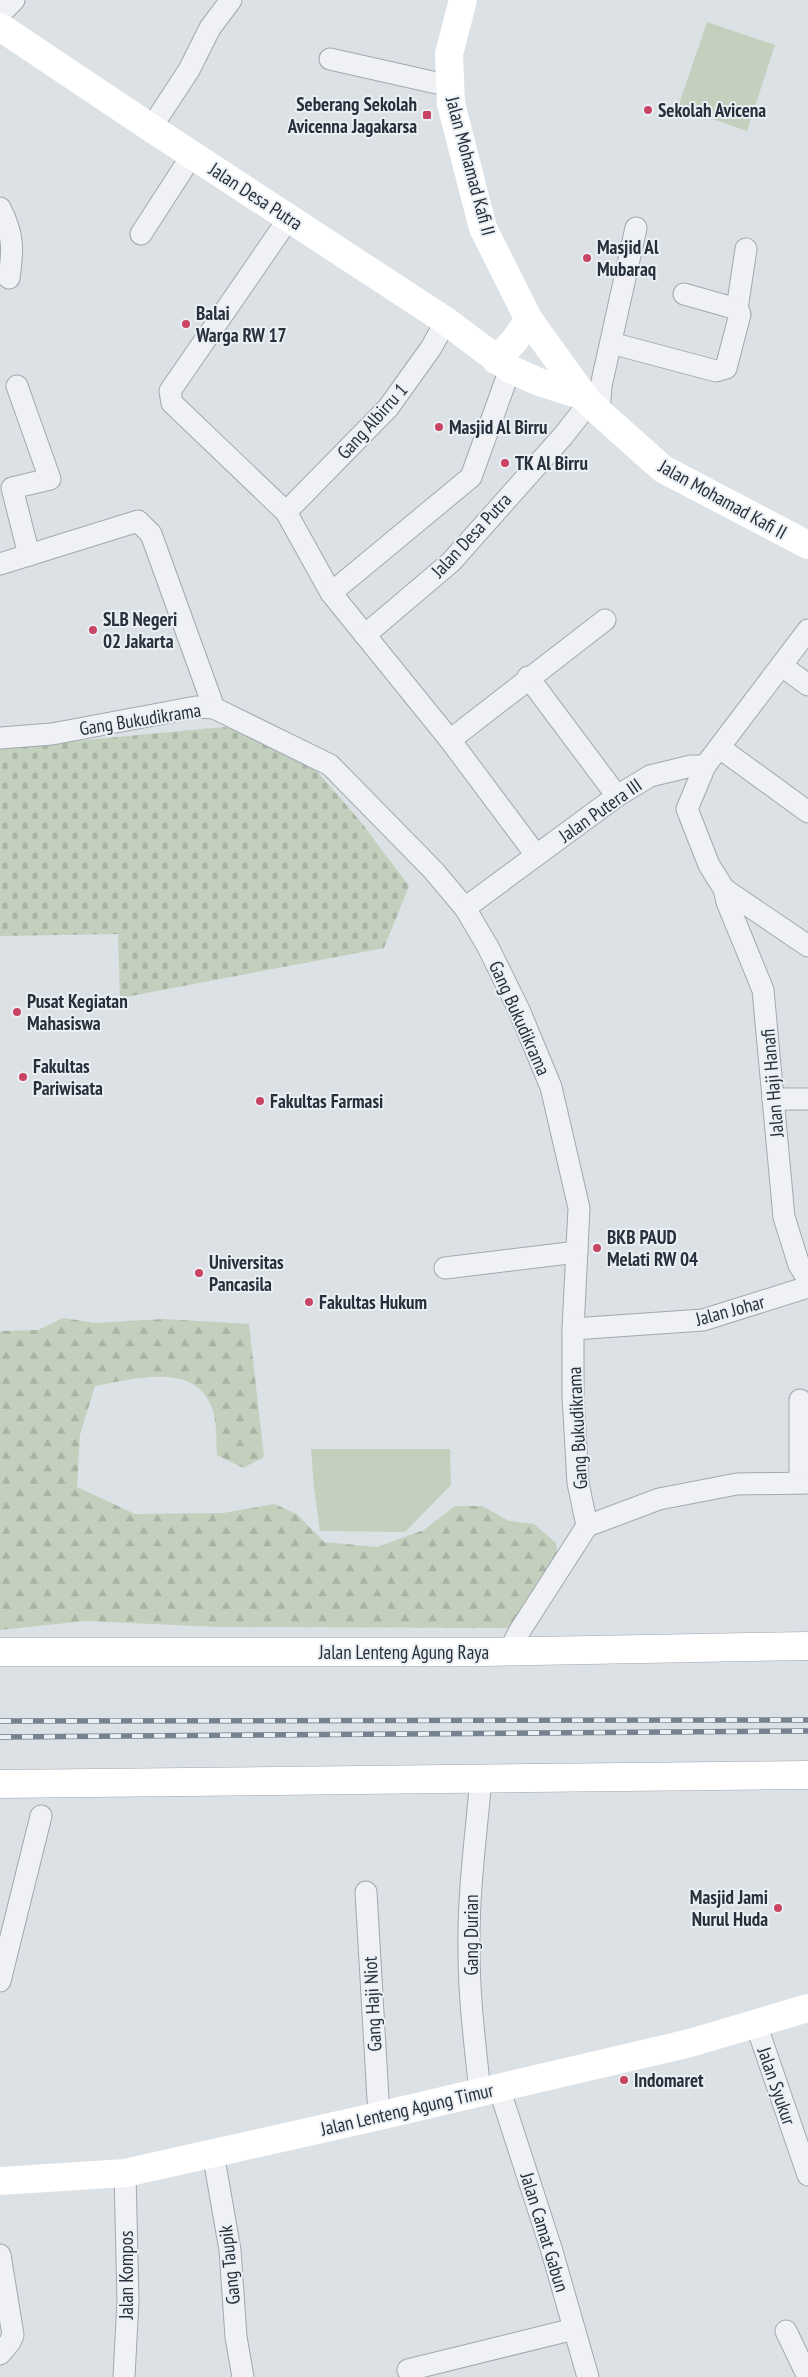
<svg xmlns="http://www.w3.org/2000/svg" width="808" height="2377" font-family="'PT Sans Narrow',sans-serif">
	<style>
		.forest { fill: url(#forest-firs) }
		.cemetery { fill: url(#cemetery-stones) }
		.garden { fill: #c4d0be }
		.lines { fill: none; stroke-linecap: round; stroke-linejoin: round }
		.street-casing { stroke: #a2a8b0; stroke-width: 23 }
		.primary-casing { stroke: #9ca6b1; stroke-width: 29 }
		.street { stroke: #eff1f4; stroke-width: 21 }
		.secondary { stroke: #fff; stroke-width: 28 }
		.primary { stroke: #fff; stroke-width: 28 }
		.rail-casing { stroke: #76828f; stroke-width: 5.5 }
		.rail { stroke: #ebf0f4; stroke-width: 4; stroke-dasharray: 11; stroke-linecap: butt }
		.poi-dot { fill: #c94463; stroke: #ebf0f4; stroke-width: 2 }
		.labels { text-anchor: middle; stroke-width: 4; stroke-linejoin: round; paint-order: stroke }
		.poi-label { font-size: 19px; font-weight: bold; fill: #27303c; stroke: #ebf0f4; text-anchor: start }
		.street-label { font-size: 19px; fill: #27303c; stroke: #ebf0f4 }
	</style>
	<defs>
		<pattern id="forest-firs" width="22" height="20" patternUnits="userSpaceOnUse" patternTransform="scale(1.25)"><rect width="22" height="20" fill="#c4d0be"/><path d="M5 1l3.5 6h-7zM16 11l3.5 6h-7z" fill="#a8b3a4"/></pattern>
		<pattern id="cemetery-stones" width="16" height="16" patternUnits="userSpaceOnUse" patternTransform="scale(1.25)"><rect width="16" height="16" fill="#c4d0be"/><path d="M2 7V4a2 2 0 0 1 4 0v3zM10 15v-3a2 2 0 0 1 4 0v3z" fill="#a8b3a4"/></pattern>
	</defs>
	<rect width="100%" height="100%" fill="#dce1e6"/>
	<path class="forest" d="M63 1318 96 1323 163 1319 249 1324 264 1457 243 1468 217 1455C216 1440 217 1422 212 1408 196 1361 132 1379 95 1386L80 1435 77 1487 135 1514 223 1513 274 1504 297 1514 324 1542 377 1547 424 1530 455 1506H482L509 1521 534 1524 556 1543 558 1561 509 1628 218 1627 86 1621 0 1630V1331L38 1330Z"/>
	<polygon class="cemetery" points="224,727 248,733 310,763 360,821 409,886 384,948 120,998 118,934 0,936 0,748"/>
	<g class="garden">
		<polygon points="707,22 775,45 747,131 678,107"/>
		<polygon points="311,1449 450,1449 451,1485 405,1532 320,1531 314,1488"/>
	</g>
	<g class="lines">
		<g class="street-casing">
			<g id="street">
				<polyline points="0,14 14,0"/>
				<polyline points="330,59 450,86"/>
				<polyline points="151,128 189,70 210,28 231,0"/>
				<path d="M0 208C14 235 13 250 9 278"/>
				<polyline points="289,218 170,391 172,403 286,512 331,593 450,740 536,855"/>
				<polyline points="141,234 192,155"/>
				<polyline points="737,309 746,249"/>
				<polyline points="611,343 716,371 726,368 740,314 737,309 684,294"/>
				<polyline points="17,386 50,479 12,488 29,555"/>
				<polyline points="599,414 601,386 636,228"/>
				<polyline points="286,512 388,408 431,348 446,321"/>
				<polyline points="0,564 138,521 151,534 214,708"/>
				<polyline points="331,593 471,477 510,369"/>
				<polyline points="808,630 705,766 687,809 709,865 724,889 727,902 763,990 784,1217 799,1265 808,1279"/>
				<polyline points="365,635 451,562 563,436 589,403"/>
				<polyline points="782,666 808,685"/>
				<polyline points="528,677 617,796"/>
				<polyline points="0,738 52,734 196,707 214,708 330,765 433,870 465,908 488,947 519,1010 551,1087 579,1208 573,1329 573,1396 578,1483 587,1526 519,1632 509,1652"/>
				<polyline points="450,740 605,620"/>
				<polyline points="720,748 808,812"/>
				<polyline points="724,889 808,946"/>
				<polyline points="465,908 617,796 650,776 691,766 705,766"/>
				<polyline points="773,1099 808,1099"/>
				<polyline points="445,1268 577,1252"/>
				<polyline points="573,1329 703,1320 808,1287"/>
				<polyline points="800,1400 800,1483"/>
				<polyline points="587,1526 659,1499 737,1484 808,1483"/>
				<polyline points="366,1892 379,2116"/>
				<polyline points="0,1981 41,1816"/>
				<polyline points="756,2024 808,2175"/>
				<polyline points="499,2088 551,2248 588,2377"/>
				<path d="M480 2092C475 2045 469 1998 469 1951 468 1893 476 1836 481 1778"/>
				<polyline points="213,2153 230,2250 236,2337 243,2377"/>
				<polyline points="0,2255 13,2335 10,2342 0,2354"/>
				<polyline points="786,2331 808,2377"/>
				<polyline points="408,2370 574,2329"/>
				<polyline points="124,2377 128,2301 125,2173"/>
			</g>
		</g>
		<g class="primary-casing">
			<g id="primary">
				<polyline points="0,1652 486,1652 808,1646"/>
				<polyline points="0,1784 808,1775"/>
			</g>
		</g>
		<use href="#street" class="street"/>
		<g class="secondary">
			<polyline points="463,0 449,54 451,104 483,228 529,320 589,403 663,469 808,545"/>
			<polyline points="0,27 151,128 446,321 510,369 539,382 583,396"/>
			<polyline points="496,360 514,341 529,320"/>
			<polyline points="0,2181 125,2173 379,2116 690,2043 808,2008"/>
		</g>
		<use href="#primary" class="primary"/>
		<g class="rail-casing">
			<g id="rail">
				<polyline points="0,1721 808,1720"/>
				<polyline points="0,1737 808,1731"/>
			</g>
		</g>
		<use href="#rail" class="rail"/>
	</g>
	<g class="poi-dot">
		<circle cx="648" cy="110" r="5"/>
		<rect x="422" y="110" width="10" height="10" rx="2.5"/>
		<circle cx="587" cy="258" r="5"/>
		<circle cx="186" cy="324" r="5"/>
		<circle cx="439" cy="427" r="5"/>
		<circle cx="505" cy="463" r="5"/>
		<circle cx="93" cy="630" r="5"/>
		<circle cx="17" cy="1012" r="5"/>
		<circle cx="23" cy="1077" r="5"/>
		<circle cx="260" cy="1101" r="5"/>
		<circle cx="597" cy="1248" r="5"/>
		<circle cx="199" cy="1273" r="5"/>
		<circle cx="309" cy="1302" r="5"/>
		<circle cx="778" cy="1908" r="5"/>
		<circle cx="624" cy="2080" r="5"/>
	</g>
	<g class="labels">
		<g class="poi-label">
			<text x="417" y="111" text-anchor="end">Seberang Sekolah<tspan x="417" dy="22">Avicenna Jagakarsa</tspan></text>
			<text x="658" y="117">Sekolah Avicena</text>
			<text x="597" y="254">Masjid Al<tspan x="597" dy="22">Mubaraq</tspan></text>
			<text x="196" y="320">Balai<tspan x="196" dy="22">Warga RW 17</tspan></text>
			<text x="449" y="434">Masjid Al Birru</text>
			<text x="515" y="470">TK Al Birru</text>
			<text x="103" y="626">SLB Negeri<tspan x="103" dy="22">02 Jakarta</tspan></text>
			<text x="27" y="1008">Pusat Kegiatan<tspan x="27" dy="22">Mahasiswa</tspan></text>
			<text x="33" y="1073">Fakultas<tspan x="33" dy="22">Pariwisata</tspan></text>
			<text x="270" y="1108">Fakultas Farmasi</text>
			<text x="607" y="1244">BKB PAUD<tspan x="607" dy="22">Melati RW 04</tspan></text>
			<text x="209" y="1269">Universitas<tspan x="209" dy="22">Pancasila</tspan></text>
			<text x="319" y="1309">Fakultas Hukum</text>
			<text x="768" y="1904" text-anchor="end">Masjid Jami<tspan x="768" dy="22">Nurul Huda</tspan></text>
			<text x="634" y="2087">Indomaret</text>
		</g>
		<g class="street-label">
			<text transform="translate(471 166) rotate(75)" y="7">Jalan Mohamad Kafi II</text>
			<text transform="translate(256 196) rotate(33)" y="7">Jalan Desa Putra</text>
			<text transform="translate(372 421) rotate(-48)" y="7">Gang Albirru 1</text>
			<text transform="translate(723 499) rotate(29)" y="7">Jalan Mohamad Kafi II</text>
			<text transform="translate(471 535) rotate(-47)" y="7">Jalan Desa Putra</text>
			<text transform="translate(140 719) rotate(-9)" y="7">Gang Bukudikrama</text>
			<text transform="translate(600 810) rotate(-35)" y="7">Jalan Putera III</text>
			<text transform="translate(520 1018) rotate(66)" y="7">Gang Bukudikrama</text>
			<text transform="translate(772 1083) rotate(-95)" y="7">Jalan Haji Hanafi</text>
			<text transform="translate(730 1310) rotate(-15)" y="7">Jalan Johar</text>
			<text transform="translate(577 1428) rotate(-93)" y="7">Gang Bukudikrama</text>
			<text x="404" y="1659">Jalan Lenteng Agung Raya</text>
			<text transform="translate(471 1935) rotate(-90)" y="7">Gang Durian</text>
			<text transform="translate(372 2004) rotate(-93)" y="7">Gang Haji Niot</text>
			<text transform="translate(777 2086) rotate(71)" y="7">Jalan Syukur</text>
			<text transform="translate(407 2109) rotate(-13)" y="7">Jalan Lenteng Agung Timur</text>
			<text transform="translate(545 2232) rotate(73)" y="7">Jalan Camat Gabun</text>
			<text transform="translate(229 2265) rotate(-96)" y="7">Gang Taupik</text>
			<text transform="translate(126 2275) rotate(-90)" y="7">Jalan Kompos</text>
		</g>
	</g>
</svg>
